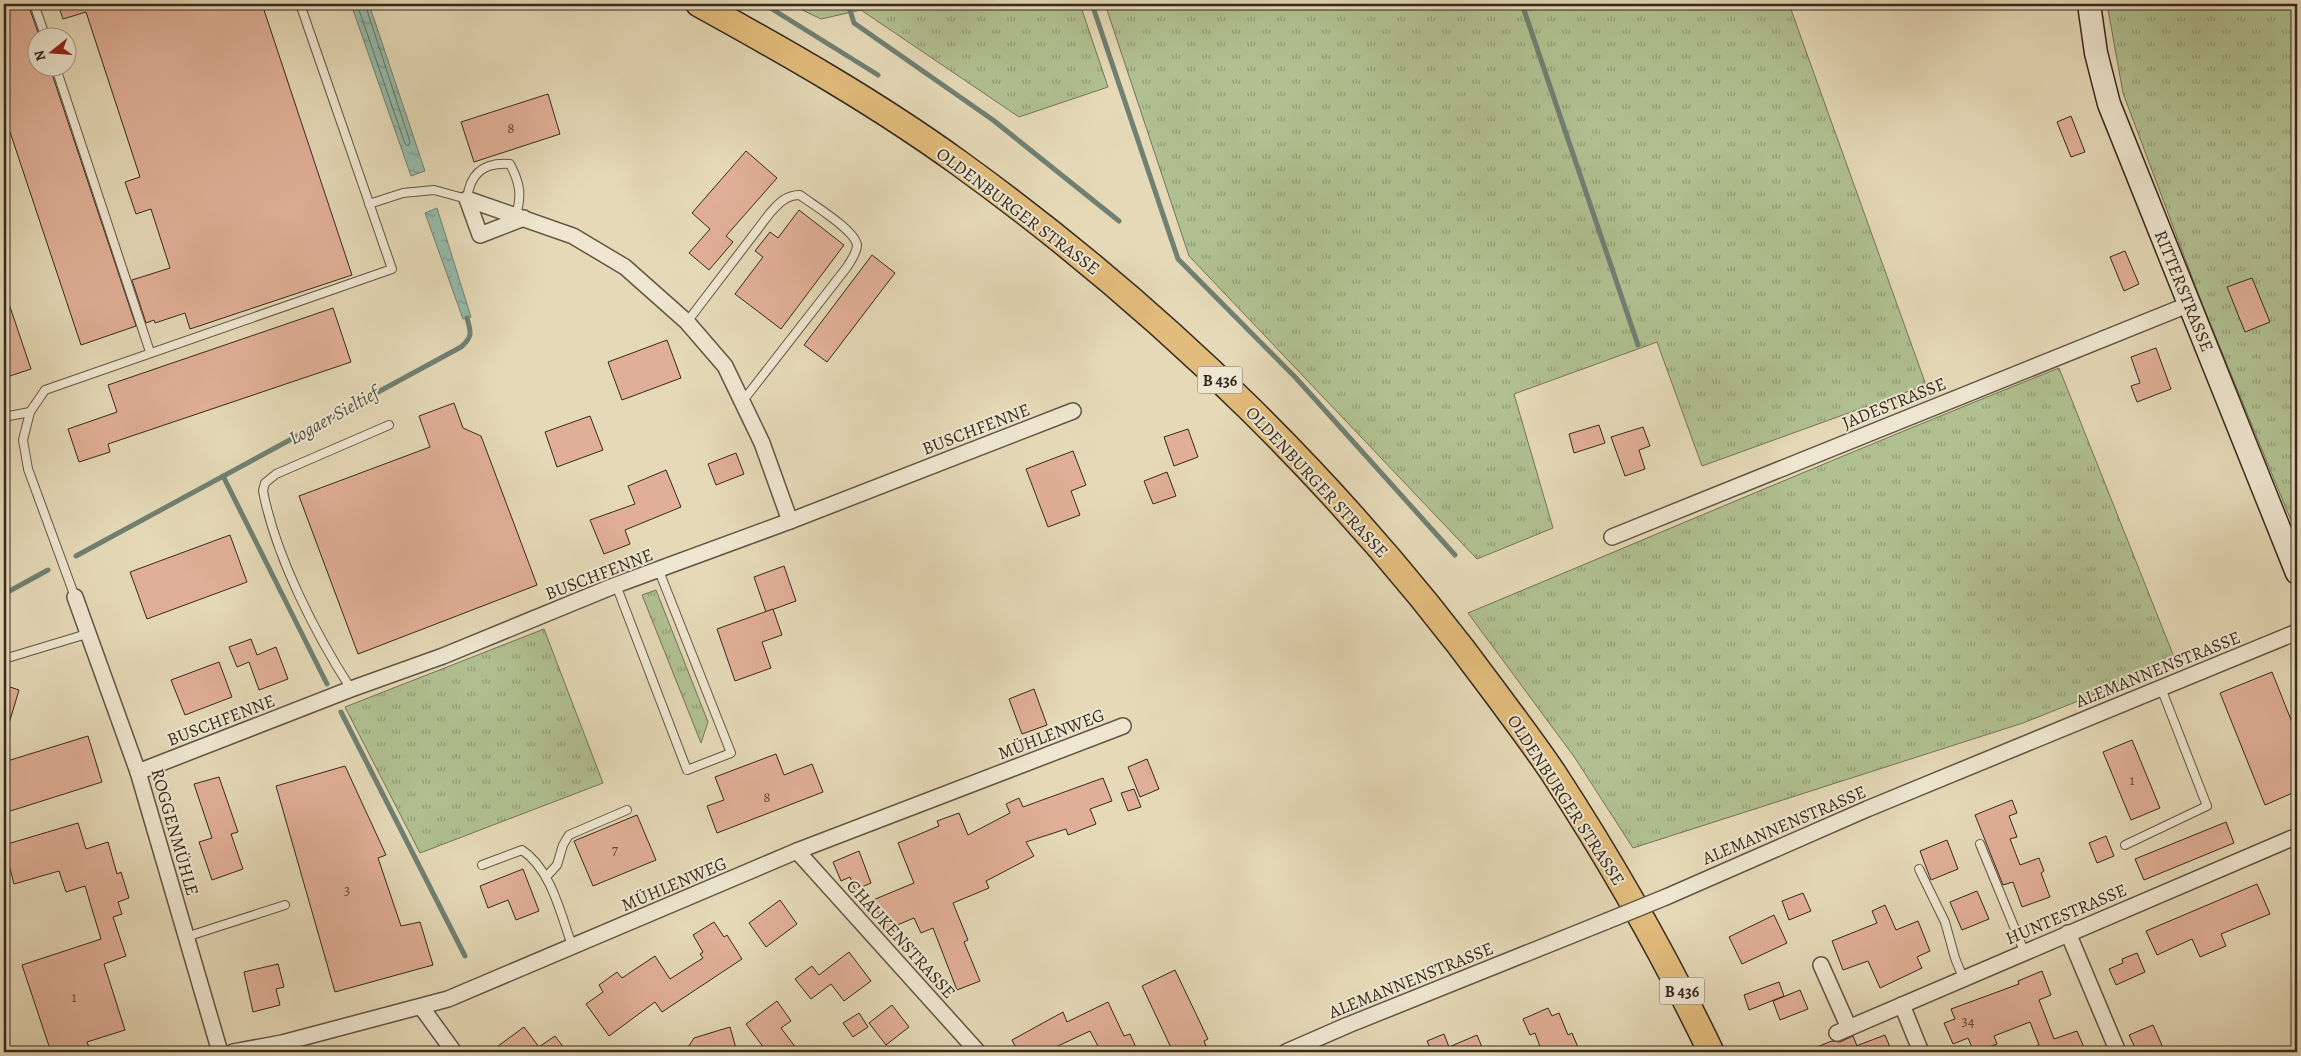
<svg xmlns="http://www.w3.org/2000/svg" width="2301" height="1056" font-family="Alegreya,serif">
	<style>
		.grass { fill: url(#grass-tufts); stroke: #747457 }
		.water { fill: url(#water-ripples); stroke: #708072 }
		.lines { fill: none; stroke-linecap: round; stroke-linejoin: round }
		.shore { stroke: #667264; stroke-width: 1 }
		.stream { stroke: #708072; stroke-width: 5 }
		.building { fill: #e1af97; stroke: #36291d }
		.lane-casing { stroke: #625544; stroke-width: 10 }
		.street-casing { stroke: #625544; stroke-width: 18 }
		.secondary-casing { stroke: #36291d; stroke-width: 25 }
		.primary-casing { stroke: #36291d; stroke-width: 28 }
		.lane { stroke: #eee6d0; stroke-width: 8 }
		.street { stroke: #eee6d0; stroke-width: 15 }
		.secondary { stroke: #eee6d0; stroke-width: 22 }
		.primary { stroke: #e2bc7c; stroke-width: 25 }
		.street-bridge-casing { stroke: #625544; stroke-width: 18; stroke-linecap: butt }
		.street-bridge { stroke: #eee6d0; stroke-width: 15 }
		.labels { text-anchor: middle; stroke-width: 4; stroke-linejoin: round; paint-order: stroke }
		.number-label { font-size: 15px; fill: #614a3c }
		.shield { fill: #eee6d0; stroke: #6d6253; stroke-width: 1 }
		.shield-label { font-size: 16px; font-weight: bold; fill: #36291d }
		.street-label { font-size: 18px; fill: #36291d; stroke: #eee6d0 }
		.water-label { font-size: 19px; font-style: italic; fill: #4e4d40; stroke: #eee6d0 }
	</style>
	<defs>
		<pattern id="grass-tufts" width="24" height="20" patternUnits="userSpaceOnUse" patternTransform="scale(1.25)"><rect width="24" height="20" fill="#b1c091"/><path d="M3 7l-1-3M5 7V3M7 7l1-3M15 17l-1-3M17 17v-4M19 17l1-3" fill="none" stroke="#919c76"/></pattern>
		<pattern id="water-ripples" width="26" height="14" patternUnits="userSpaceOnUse" patternTransform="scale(1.25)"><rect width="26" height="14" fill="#96baaa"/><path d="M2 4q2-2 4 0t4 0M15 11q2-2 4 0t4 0" fill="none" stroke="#7b978a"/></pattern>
	</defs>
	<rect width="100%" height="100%" fill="#e5d9b7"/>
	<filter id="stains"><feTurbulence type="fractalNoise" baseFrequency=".004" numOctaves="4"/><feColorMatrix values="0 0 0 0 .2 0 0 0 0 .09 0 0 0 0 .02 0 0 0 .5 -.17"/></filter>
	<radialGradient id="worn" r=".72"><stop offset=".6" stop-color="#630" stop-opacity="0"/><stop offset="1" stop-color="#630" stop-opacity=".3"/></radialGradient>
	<g class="grass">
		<polygon points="790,4 1080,4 1108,87 1019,117 861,10 821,19"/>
		<polygon points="1105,4 1789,4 1926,385 1702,466 1657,342 1514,394 1553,528 1477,559 1189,256"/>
		<polygon points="2107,4 2297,4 2297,535 2201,301 2123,93"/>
		<path d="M2059 368 2176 662 2023 723 1633 848 1575 758 1468 613C1665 531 1861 447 2059 368Z"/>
		<polygon points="656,590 708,722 701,743 642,595"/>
		<polygon points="544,629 603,783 420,853 345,707"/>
	</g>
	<g class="water">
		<polygon points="351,4 369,4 425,171 411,176"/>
		<polygon points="437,208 471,317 463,319 425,213"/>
	</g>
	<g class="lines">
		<polyline class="shore" points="357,4 405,144 408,146 410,142 365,4"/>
		<g class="stream">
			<polyline points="764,4 878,75"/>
			<polyline points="848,4 854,23 993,120 1119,221"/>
			<polyline points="1092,4 1178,259 1296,378 1455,555"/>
			<polyline points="1522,4 1638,345"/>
			<polyline points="223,476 327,684"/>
			<path d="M76 556 461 347C473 337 471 332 467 318"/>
			<polyline points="4,594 48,570"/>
			<polyline points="341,712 465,956"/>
		</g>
	</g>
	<g class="building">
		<polygon points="4,4 28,4 40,38 38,38 38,68 50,68 136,326 81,345 4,114"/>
		<polygon points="58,4 262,4 352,275 190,329 185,313 155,323 154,320 146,323 132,280 170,268 151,209 136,214 125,182 140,177 86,12 63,19"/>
		<polygon points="548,94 560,134 474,162 461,122"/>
		<polygon points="2071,116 2085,152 2071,157 2057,122"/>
		<polygon points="746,151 777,178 726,236 733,242 709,270 689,253 710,229 692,213"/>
		<polygon points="799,210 844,245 781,329 735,294 763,257 755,251 770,232 778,238"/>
		<polygon points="2125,251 2139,284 2124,291 2110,257"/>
		<polygon points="872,255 895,273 827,362 804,345"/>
		<polygon points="2252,278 2270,322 2245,332 2227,287"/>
		<polygon points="4,295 6,295 31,369 4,378"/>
		<polygon points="333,308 351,362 108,444 110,452 79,462 68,429 117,412 108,385"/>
		<polygon points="667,340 681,378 622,400 608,362"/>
		<polygon points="2156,348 2171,389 2137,402 2131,386 2140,383 2131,357"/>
		<polygon points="454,403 463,428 481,436 537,585 358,654 299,496 430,447 419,416"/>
		<polygon points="590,416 603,450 557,467 545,432"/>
		<polygon points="1599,425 1605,443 1574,453 1569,434"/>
		<polygon points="1643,427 1650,446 1639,450 1645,469 1625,476 1611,437"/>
		<polygon points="1188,429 1198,457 1174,466 1164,437"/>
		<polygon points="1073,451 1086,485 1071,491 1080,515 1048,527 1026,469"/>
		<polygon points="736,453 744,474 716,485 708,464"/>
		<polygon points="666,470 681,507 625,530 630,544 604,554 590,520 635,504 628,486"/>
		<polygon points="1167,472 1176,496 1153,504 1144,481"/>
		<polygon points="230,535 247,582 147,619 130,572"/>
		<polygon points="784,566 796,601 766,612 754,577"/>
		<polygon points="773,609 782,635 762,642 771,668 735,681 717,629"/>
		<polygon points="251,639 257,655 276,647 288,679 259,690 249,662 237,667 229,647"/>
		<polygon points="219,662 232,697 185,715 171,680"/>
		<polygon points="2272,672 2297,735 2297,791 2265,805 2220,693"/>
		<polygon points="4,685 19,690 7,730 4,729"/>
		<polygon points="1034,689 1047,725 1022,734 1009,699"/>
		<polygon points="88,736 102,782 4,813 4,762"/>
		<polygon points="2132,740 2160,808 2131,820 2103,752"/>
		<polygon points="776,754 784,775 812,764 823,792 717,833 707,806 724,800 715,777"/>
		<polygon points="1147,759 1159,789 1140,797 1128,767"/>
		<polygon points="345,766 386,855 378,858 401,926 420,922 433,965 335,992 276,786"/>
		<polygon points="219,777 238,832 231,834 243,869 212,880 199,842 212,838 194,784"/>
		<polygon points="1103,778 1112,801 1090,809 1096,824 1068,835 1066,829 1026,842 1034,856 986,881 989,888 953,903 968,940 964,942 980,981 957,990 933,928 921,933 914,918 885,930 873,900 914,883 898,843 939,826 937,821 959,813 968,835 1010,813 1006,804 1019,798 1023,807"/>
		<polygon points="1134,789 1141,807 1128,811 1121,793"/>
		<polygon points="2012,800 2017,813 2009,816 2017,837 2010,839 2020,865 2039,858 2044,871 2041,873 2050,897 2022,907 2013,882 2003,885 1975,815"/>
		<polygon points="637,815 656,860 593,886 574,841"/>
		<polygon points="2226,822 2234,843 2144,880 2135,859"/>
		<polygon points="78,823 86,849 108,842 117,874 121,872 129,898 118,902 122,914 113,917 126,956 104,964 125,1030 87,1042 91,1052 51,1052 22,965 101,939 85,886 66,892 59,871 14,884 4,845"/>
		<polygon points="2106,836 2114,856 2097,863 2089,843"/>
		<polygon points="1947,840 1958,869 1931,880 1920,851"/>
		<polygon points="859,851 871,883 855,890 850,877 841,881 833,862"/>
		<polygon points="523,869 539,911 516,920 508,900 488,908 480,886"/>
		<polygon points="2257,884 2270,914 2221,934 2226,946 2200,957 2192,939 2157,955 2146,931"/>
		<polygon points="1977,891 1989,919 1962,930 1950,902"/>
		<polygon points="1803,893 1811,911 1789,920 1782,901"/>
		<polygon points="780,900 797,924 766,947 749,923"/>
		<polygon points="1885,905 1896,930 1918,921 1930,951 1917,957 1922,968 1880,988 1868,961 1843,970 1832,941 1877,923 1872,911"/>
		<polygon points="1774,915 1787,943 1742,964 1729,937"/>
		<polygon points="714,922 724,937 727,935 742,959 662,1012 655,1002 609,1036 586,1004 603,992 599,985 617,972 622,978 655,956 670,979 703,958 700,954 703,952 693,935"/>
		<polygon points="849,952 871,981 844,1001 831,984 811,999 795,979 812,966 819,975"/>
		<polygon points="2137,953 2145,972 2116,985 2109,969 2123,963 2122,959"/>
		<polygon points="278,964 284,987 276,989 280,1005 253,1012 244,972"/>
		<polygon points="1175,970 1208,1039 1204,1041 1206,1046 1193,1052 1173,1052 1142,986"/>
		<polygon points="2042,971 2051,995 2039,1000 2054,1039 2077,1031 2086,1052 2024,1052 2039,1045 2030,1022 1994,1036 1997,1044 1976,1052 1974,1052 1968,1038 1953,1044 1944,1023 1955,1019 1951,1009 2019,984 2018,981"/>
		<polygon points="1779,982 1784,996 1749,1010 1744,995"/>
		<polygon points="1800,990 1808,1009 1780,1020 1773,1001"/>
		<polygon points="777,1001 791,1021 781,1028 799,1052 767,1052 746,1024"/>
		<polygon points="1108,1002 1124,1036 1130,1034 1138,1052 1105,1052 1102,1047 1099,1048 1090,1031 1045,1052 1018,1052 1012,1040 1063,1012 1067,1022"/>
		<polygon points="892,1005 909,1027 886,1045 869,1023"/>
		<polygon points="1548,1008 1552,1016 1559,1013 1568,1035 1572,1033 1580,1052 1542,1052 1535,1033 1530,1035 1523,1019"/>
		<polygon points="859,1013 868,1027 853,1037 843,1023"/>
		<polygon points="2153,1025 2165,1052 2137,1052 2129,1035"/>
		<polygon points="524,1027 539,1047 555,1036 567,1052 490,1052"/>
		<polygon points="730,1027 737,1052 685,1052 694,1038"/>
		<polygon points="1444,1034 1449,1047 1477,1035 1484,1052 1432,1052 1427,1041"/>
		<polygon points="1885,1035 1892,1052 1843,1052 1843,1051"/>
		<polygon points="1853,1036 1857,1046 1841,1052 1804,1052 1832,1041 1840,1042"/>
	</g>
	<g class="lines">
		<g class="lane-casing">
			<g id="lane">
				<polyline points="34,4 46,38"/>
				<polyline points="56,68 150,352"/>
				<path d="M369 204 403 193 434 190 467 199C470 173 484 162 510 164 520 183 522 195 516 215"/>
				<path d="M687 322 770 213C779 203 786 195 800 195 813 205 855 230 857 245 857 252 851 261 847 267L742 402"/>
				<polyline points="4,417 30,412"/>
				<polyline points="616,585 687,770 731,753 659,571"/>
				<polyline points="75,597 28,469 23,440 30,412 45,390 392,269 300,4"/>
				<polyline points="4,659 90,633"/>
				<path d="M351 689C315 633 276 557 263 491L265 483 276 474 389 425"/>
				<polyline points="1980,844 2024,951"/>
				<polyline points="2125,845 2207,806 2161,688"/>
				<path d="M482 865 522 850C552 870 561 916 573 948"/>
				<polyline points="1919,869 1945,922 1955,958 1963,978"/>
				<polyline points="546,877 557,865 563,845 569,835 627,810"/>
				<polyline points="186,937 285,905"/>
			</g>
		</g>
		<g class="street-casing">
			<g id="street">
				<polyline points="524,218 480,235 467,199 573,236 625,267 687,322 725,366 762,443 790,521"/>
				<polyline points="1612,537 2190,304"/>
				<polyline points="75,597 138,772 220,1052"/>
				<polyline points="138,772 351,689 443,656 616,585 790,521 1073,411"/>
				<polyline points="797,851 978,1052"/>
				<polyline points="1666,897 1867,809 2297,632"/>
				<polyline points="2068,933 2118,1052"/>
				<polyline points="1821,965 1849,1028"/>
				<polyline points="1902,1005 1921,1052"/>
				<polyline points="422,1008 454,1052"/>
				<polyline points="1837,1033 2297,836"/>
				<polyline points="233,1052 282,1043 448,999 797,851 1123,726"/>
				<polyline points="1286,1052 1348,1025 1607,921"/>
			</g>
		</g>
		<g class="secondary-casing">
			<polyline id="secondary" points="2089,4 2096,53 2109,104 2297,573"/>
		</g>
		<g class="primary-casing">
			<path id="primary" d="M699 4C788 53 876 103 959 163 1164 311 1348 491 1497 695 1516 721 1536 747 1554 774 1612 863 1665 956 1711 1052"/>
		</g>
		<use href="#lane" class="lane"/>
		<use href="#street" class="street"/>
		<use href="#secondary" class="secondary"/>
		<use href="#primary" class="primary"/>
		<g class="street-bridge-casing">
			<polyline id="street-bridge" points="1607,921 1666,897"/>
		</g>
		<use href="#street-bridge" class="street-bridge"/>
	</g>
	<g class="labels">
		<g class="number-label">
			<text x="511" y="133">8</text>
			<text x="2132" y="785">1</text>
			<text x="767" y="802">8</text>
			<text x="615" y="855">7</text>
			<text x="347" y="895">3</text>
			<text x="74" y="1002">1</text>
			<text x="1968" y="1026">34</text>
		</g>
		<g class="shield">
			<rect x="1197.5" y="366.5" width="45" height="27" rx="4"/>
			<rect x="1659.5" y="977.5" width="45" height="27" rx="4"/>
		</g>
		<g class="shield-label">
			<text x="1220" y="386">B 436</text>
			<text x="1682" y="997">B 436</text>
		</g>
		<g class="street-label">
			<text transform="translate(1018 211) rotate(37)" y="6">OLDENBURGER STRASSE</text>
			<text transform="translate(2184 291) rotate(68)" y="6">RITTERSTRASSE</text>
			<text transform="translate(1894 403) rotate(-22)" y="6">JADESTRASSE</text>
			<text transform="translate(976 429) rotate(-21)" y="6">BUSCHFENNE</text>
			<text transform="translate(1317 482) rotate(47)" y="6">OLDENBURGER STRASSE</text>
			<text transform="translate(599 574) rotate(-21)" y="6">BUSCHFENNE</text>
			<text transform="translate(2158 669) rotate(-22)" y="6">ALEMANNENSTRASSE</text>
			<text transform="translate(221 720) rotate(-21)" y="6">BUSCHFENNE</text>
			<text transform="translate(1051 734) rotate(-21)" y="6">MÜHLENWEG</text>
			<text transform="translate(1566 800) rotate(57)" y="6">OLDENBURGER STRASSE</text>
			<text transform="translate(1784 825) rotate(-23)" y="6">ALEMANNENSTRASSE</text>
			<text transform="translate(175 832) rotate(74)" y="6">ROGGENMÜHLE</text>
			<text transform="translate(674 884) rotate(-23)" y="6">MÜHLENWEG</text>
			<text transform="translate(2066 914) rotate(-23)" y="6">HUNTESTRASSE</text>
			<text transform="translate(901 939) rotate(48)" y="6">CHAUKENSTRASSE</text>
			<text transform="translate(1411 980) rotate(-22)" y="6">ALEMANNENSTRASSE</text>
		</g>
		<g class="water-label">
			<text transform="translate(333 415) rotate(-29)" y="7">Logaer Sieltief</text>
		</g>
	</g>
	<rect width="2301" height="1056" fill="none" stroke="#e5d9b7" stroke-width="20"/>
	<rect x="5" y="5" width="2291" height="1046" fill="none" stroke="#36291d" stroke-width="2.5"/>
	<rect x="10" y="10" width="2281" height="1036" fill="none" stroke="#36291d"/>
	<g transform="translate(52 52) rotate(253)"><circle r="24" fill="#eee6d0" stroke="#a49a88"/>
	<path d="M0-4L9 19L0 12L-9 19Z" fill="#8f2418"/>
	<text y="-8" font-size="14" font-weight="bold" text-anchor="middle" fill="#36291d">N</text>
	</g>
	<rect width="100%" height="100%" filter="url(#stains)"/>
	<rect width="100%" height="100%" fill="url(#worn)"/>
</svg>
